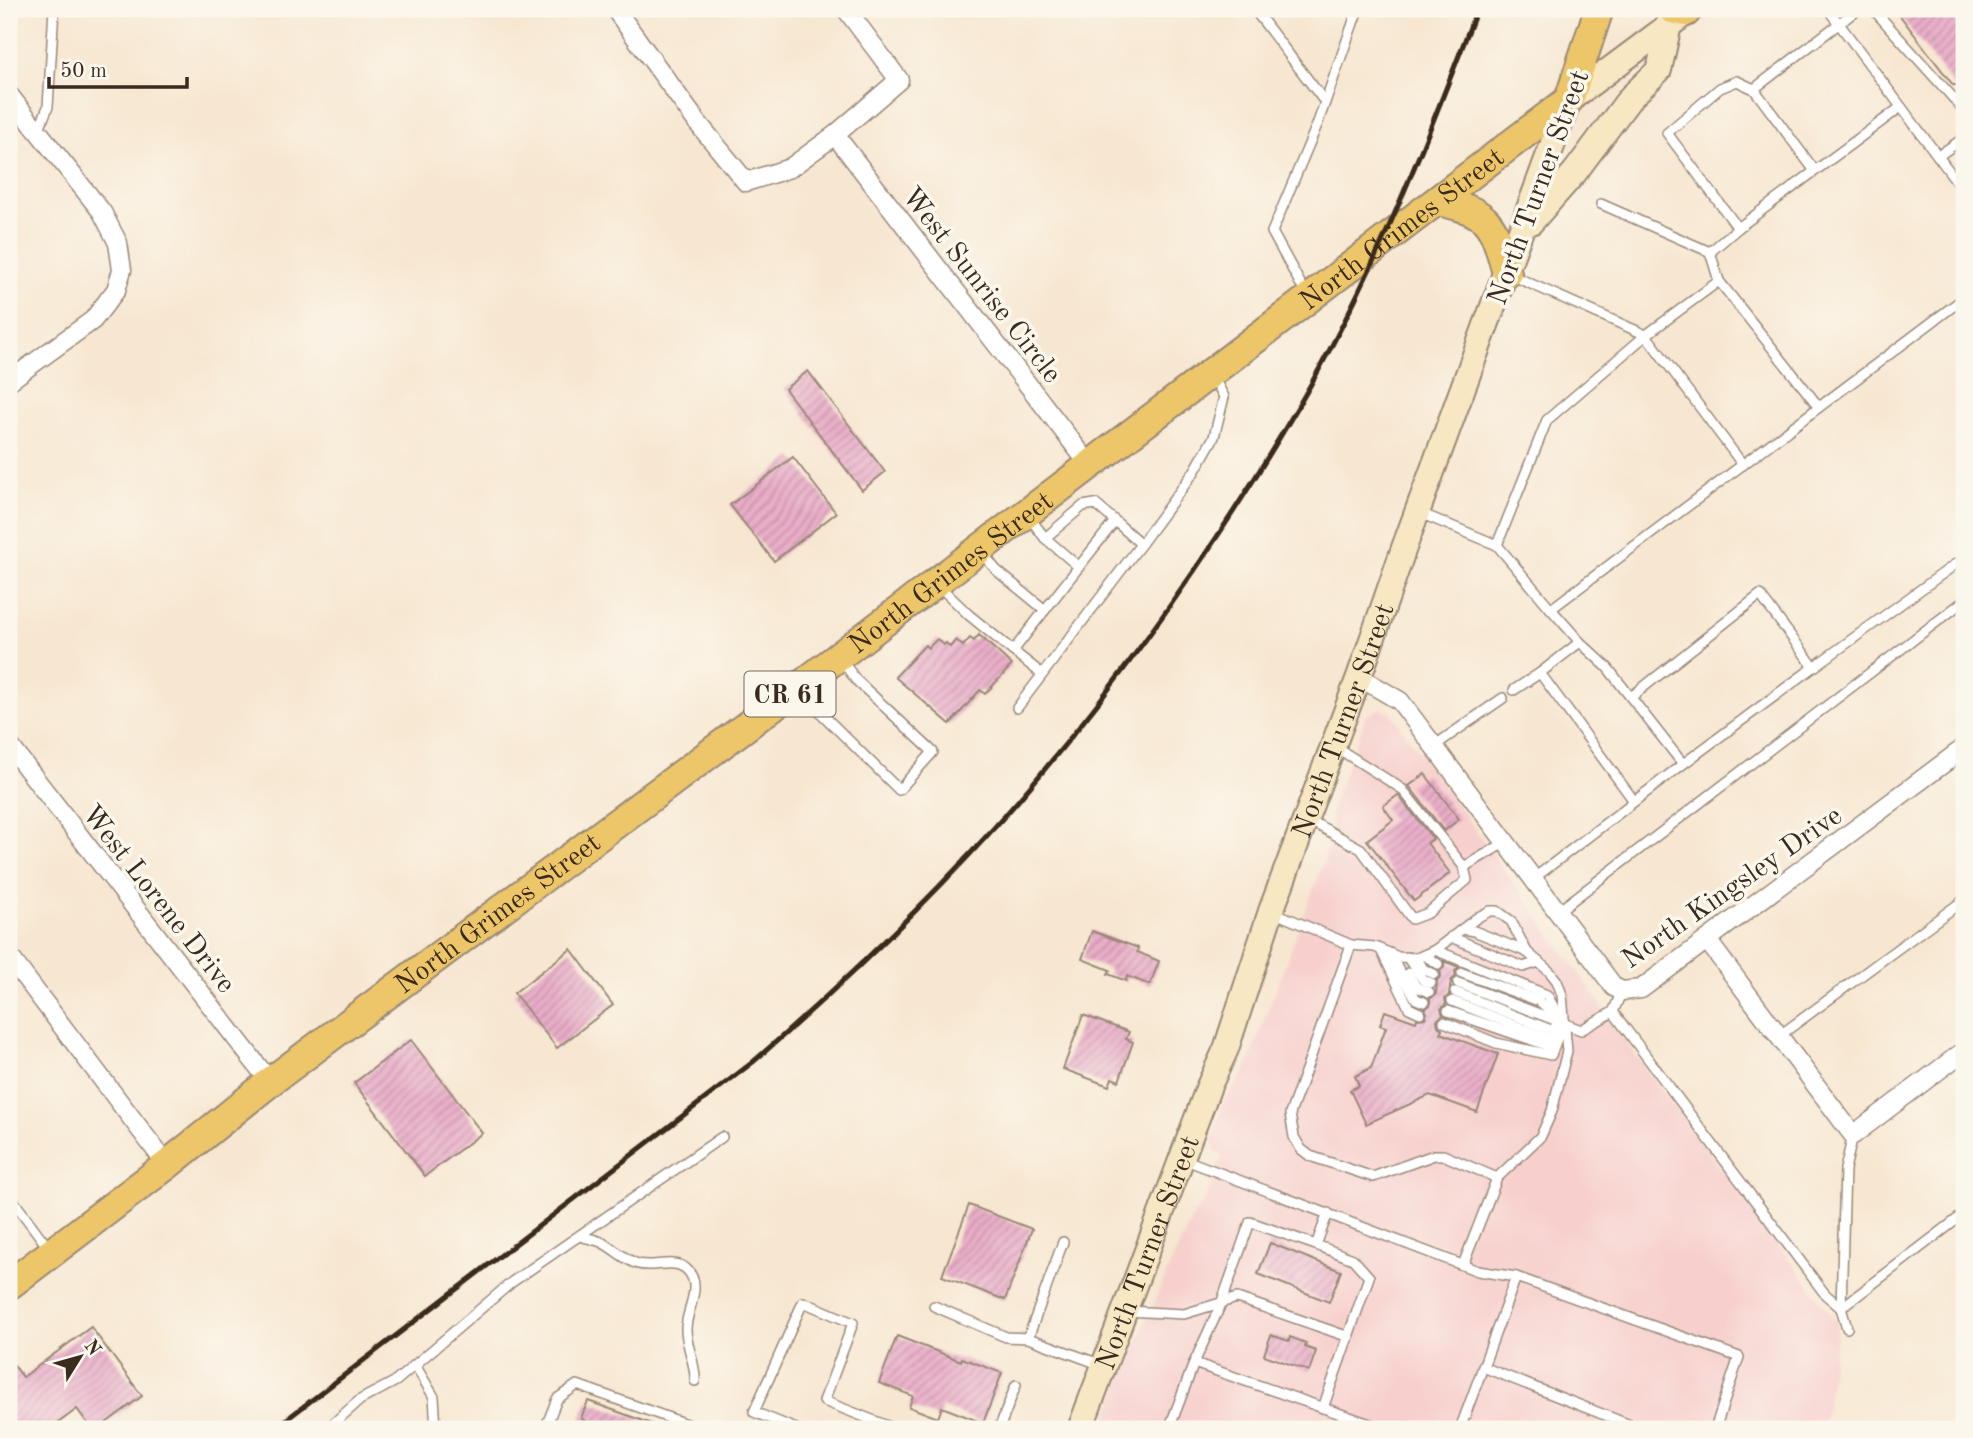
<svg xmlns="http://www.w3.org/2000/svg" width="1973" height="1438" font-family="'Old Standard TT',serif">
	<style>
		.built { fill: #f7d0ce }
		.building { fill: url(#building-hatch) }
		.lines { fill: none; stroke-linecap: round; stroke-linejoin: round }
		.service-casing { stroke: #998878; stroke-width: 12 }
		.minor-casing { stroke: #998878; stroke-width: 21 }
		.secondary-casing { stroke: #998878; stroke-width: 28 }
		.primary-casing { stroke: #998878; stroke-width: 32 }
		.service { stroke: #fff; stroke-width: 9 }
		.minor { stroke: #fff; stroke-width: 18 }
		.secondary { stroke: #f7e8c3; stroke-width: 24 }
		.primary { stroke: #ecc669; stroke-width: 28 }
		.rail { stroke: #3b2a1e; stroke-width: 5 }
		.labels { text-anchor: middle; stroke-width: 7; stroke-linejoin: round; paint-order: stroke }
		.shield { fill: #fbf7ec; stroke: #75685c; stroke-width: 2 }
		.shield-label { font-size: 26px; font-weight: bold; fill: #3b2a1e }
		.street-label { font-size: 28px; fill: #3b2a1e; stroke: #fbf7ec }
	</style>
	<defs>
		<pattern id="building-hatch" width="6" height="6" patternUnits="userSpaceOnUse" patternTransform="scale(1.75)"><rect width="6" height="6" fill="#eaaec9"/><path d="M-1 1l2-2M0 6l6-6M5 7l2-2" fill="none" stroke="#bf8ea3"/></pattern>
	</defs>
	<rect width="100%" height="100%" fill="#fbf7ec"/>
	<filter id="ink" filterUnits="userSpaceOnUse"><feTurbulence type="fractalNoise" baseFrequency=".0143" numOctaves="2"/><feDisplacementMap in="SourceGraphic" scale="14" xChannelSelector="R" yChannelSelector="G"/><feConvolveMatrix kernelMatrix="1 2 1 2 8 2 1 2 1" color-interpolation-filters="sRGB"/></filter>
	<filter id="wash" filterUnits="userSpaceOnUse"><feTurbulence type="fractalNoise" baseFrequency=".00686" numOctaves="4" result="noise"/><feDisplacementMap in="SourceGraphic" scale="28" xChannelSelector="R" yChannelSelector="G"/><feGaussianBlur stdDeviation="1.57" result="paint"/><feColorMatrix in="noise" values="0 0 0 0 0 0 0 0 0 0 0 0 0 0 0 0 0 1.4 0 .05"/><feComposite in="paint" operator="in"/></filter>
	<g filter="url(#wash)">
		<rect width="100%" height="100%" fill="#f7e7d1"/>
		<polygon class="built" points="1380,708 1391,713 1596,997 1617,1030 1838,1324 1823,1429 1103,1429 1120,1382 1167,1272 1193,1216 1205,1201 1222,1157 1216,1151 1211,1138 1223,1102 1245,1072 1328,850 1332,806 1366,716"/>
		<g id="blocks">
			<g class="building">
				<polygon points="1895,9 1964,9 1964,85 1953,85"/>
				<polygon points="808,371 885,472 862,490 785,389"/>
				<polygon points="793,457 836,513 774,561 730,505"/>
				<polygon points="979,635 1012,665 985,694 980,690 950,724 895,677 925,645 928,648 937,639 944,645 946,643 950,647 956,640 963,646 970,638 974,641"/>
				<polygon points="1425,774 1459,819 1444,831 1409,786"/>
				<polygon points="1398,795 1433,839 1427,843 1450,873 1414,901 1367,840 1393,820 1383,806"/>
				<polygon points="1092,931 1138,948 1137,952 1159,961 1150,985 1127,976 1126,981 1108,974 1110,970 1082,959"/>
				<polygon points="571,949 613,1005 557,1048 514,993"/>
				<polygon points="1444,961 1459,967 1455,971 1456,976 1451,981 1449,995 1445,999 1446,1004 1441,1009 1443,1015 1437,1020 1438,1026 1442,1029 1440,1033 1498,1054 1477,1112 1430,1095 1366,1124 1350,1090 1359,1086 1355,1076 1371,1068 1386,1027 1380,1025 1385,1011 1416,1022 1417,1019 1425,1018 1427,1013 1425,1009 1430,1005 1430,999 1436,994 1437,980 1441,976 1440,971 1444,967"/>
				<polygon points="1083,1015 1129,1032 1126,1039 1133,1042 1119,1081 1112,1078 1109,1086 1063,1069"/>
				<polygon points="411,1040 482,1133 425,1176 354,1083"/>
				<polygon points="969,1205 1032,1229 1005,1300 942,1276"/>
				<polygon points="1270,1243 1341,1271 1329,1302 1258,1274"/>
				<polygon points="91,1327 142,1396 98,1429 92,1429 77,1409 50,1429 9,1429 9,1359 23,1377"/>
				<polygon points="1271,1335 1289,1341 1290,1337 1306,1343 1305,1347 1316,1351 1309,1371 1264,1355"/>
				<polygon points="897,1336 961,1361 962,1358 1002,1373 983,1423 942,1407 938,1418 909,1407 913,1396 879,1383"/>
				<polygon points="588,1401 660,1427 660,1429 595,1429 581,1418"/>
			</g>
		</g>
	</g>
	<g filter="url(#ink)">
		<use href="#blocks" fill-opacity="0" stroke="#998878" stroke-width="2"/>
		<g class="lines">
			<g class="service-casing">
				<g id="service">
					<polyline points="1254,9 1325,102"/>
					<polyline points="1828,9 1964,191"/>
					<polyline points="1858,9 1754,89 1737,81 1720,88 1667,133 1738,228 1901,107"/>
					<polyline points="1873,9 1964,110"/>
					<polyline points="1754,89 1815,171"/>
					<polyline points="38,131 48,107 54,9"/>
					<polyline points="1938,156 1964,138"/>
					<polyline points="1601,204 1710,252"/>
					<polyline points="1511,275 1646,335 1743,465"/>
					<polyline points="1719,281 1710,252 1738,228"/>
					<polyline points="1306,294 1272,232 1317,125 1358,9"/>
					<polyline points="1420,513 1497,545 1551,609 1964,298"/>
					<polyline points="1029,517 1045,538"/>
					<polyline points="1141,544 1194,472 1214,437 1224,397 1213,376"/>
					<polyline points="1497,545 1547,420 1646,335 1719,281 1819,407"/>
					<polyline points="982,552 996,570 1045,610"/>
					<path d="M939 586 969 615 1013 651C1047 607 1081 564 1115 521L1095 504 1083 506 1045 538 1079 567"/>
					<polyline points="1580,642 1540,673 1634,801"/>
					<polyline points="1013,651 1042,674"/>
					<polyline points="1814,667 1964,558"/>
					<polyline points="801,688 821,713 899,790 933,752 856,680 840,658"/>
					<polyline points="1514,690 1540,673"/>
					<polyline points="1631,697 1760,595 1814,667 1683,764"/>
					<polyline points="1017,708 1141,544 1115,521"/>
					<polyline points="1434,746 1503,698"/>
					<polyline points="1307,819 1361,849 1412,919 1428,913 1467,880 1464,867 1402,789 1334,746"/>
					<polyline points="1464,867 1506,842"/>
					<polyline points="1533,879 1683,764 1607,667 1580,642 1551,609"/>
					<polyline points="1273,912 1351,945 1375,947 1398,957 1417,958 1435,950 1478,917 1490,911 1497,911 1511,921 1527,952 1550,972 1557,981 1562,995 1567,1051 1552,1111 1541,1136 1497,1178 1463,1265"/>
					<polyline points="1557,912 1964,601"/>
					<polyline points="1463,929 1474,931 1527,952"/>
					<polyline points="1451,937 1523,967 1539,962"/>
					<polyline points="1351,945 1290,1114 1294,1137 1301,1149 1310,1156 1373,1177 1434,1155 1443,1155 1497,1178"/>
					<polyline points="1381,950 1409,1008 1420,1013"/>
					<polyline points="1435,950 1547,995 1562,1022"/>
					<polyline points="1389,953 1416,999 1424,1002"/>
					<polyline points="1424,955 1438,964"/>
					<polyline points="1407,957 1423,980 1431,983"/>
					<polyline points="1417,958 1423,969 1434,974"/>
					<polyline points="1408,973 1416,987 1429,992"/>
					<polyline points="1462,973 1539,1001 1557,1017"/>
					<polyline points="1458,983 1581,1030 1613,1012 1622,991"/>
					<polyline points="1455,992 1551,1030 1558,1026"/>
					<polyline points="1452,1001 1550,1039 1555,1033"/>
					<polyline points="1448,1011 1549,1046 1553,1040"/>
					<polyline points="1613,1012 1825,1294 1841,1308"/>
					<polyline points="1444,1022 1496,1043 1551,1055 1562,1025"/>
					<polyline points="1779,1036 1964,900"/>
					<polyline points="1183,1159 1478,1271 1516,1277 1739,1357 1715,1429"/>
					<polyline points="9,1195 50,1250"/>
					<path d="M580 1236C586 1238 594 1239 601 1242 614 1248 624 1260 638 1264 652 1268 674 1259 685 1268 705 1284 686 1309 686 1329 686 1347 696 1363 695 1381"/>
					<polyline points="1516,1277 1483,1367 1640,1429"/>
					<polyline points="934,1306 1006,1337 1028,1338 1102,1365"/>
					<polyline points="1841,1308 1964,1214"/>
					<polyline points="1126,1311 1184,1314 1237,1298 1349,1337"/>
					<polyline points="1847,1328 1841,1308 1845,1169 1853,1135"/>
					<polyline points="1028,1338 1063,1242"/>
					<polyline points="1194,1363 1221,1304 1250,1222 1316,1245"/>
					<polyline points="415,1365 434,1397 436,1429"/>
					<polyline points="1323,1408 1369,1277 1353,1259 1316,1245 1328,1213"/>
					<polyline points="327,1429 360,1400 396,1381 512,1282 722,1137"/>
					<polyline points="545,1429 557,1399 577,1385 700,1429"/>
					<polyline points="796,1429 754,1412 803,1302 853,1323 824,1401 895,1429"/>
					<polyline points="999,1429 1016,1385"/>
					<polyline points="1169,1429 1194,1363 1384,1429"/>
					<polyline points="1460,1429 1483,1367"/>
				</g>
			</g>
			<g class="minor-casing">
				<g id="minor">
					<polyline points="615,9 697,122 746,182 790,168 835,135 899,80 846,9"/>
					<polyline points="9,95 102,212 118,243 122,270 116,290 93,320 9,381"/>
					<polyline points="835,135 1089,464"/>
					<polyline points="1359,677 1400,701 1614,987 1622,991 1641,989 1964,748"/>
					<polyline points="9,745 270,1082"/>
					<polyline points="1707,940 1853,1135 1964,1051"/>
					<polyline points="9,956 167,1165"/>
				</g>
			</g>
			<g class="secondary-casing">
				<g id="secondary">
					<polyline points="1531,222 1575,172 1630,98 1659,70 1669,25"/>
					<path id="s1" d="M1080 1429 1209 1086 1226 1049 1271 911 1359 677 1405 545 1569 100 1691 9"/>
				</g>
			</g>
			<g class="primary-casing">
				<g id="primary">
					<polyline points="1672,9 1686,12"/>
					<path d="M1438 201C1491 212 1493 223 1507 273"/>
					<path id="s2" d="M9 1285 167 1165 270 1082 800 686 1569 100 1599 9"/>
				</g>
			</g>
			<use href="#service" class="service"/>
			<use href="#minor" class="minor"/>
			<use href="#secondary" class="secondary"/>
			<use href="#primary" class="primary"/>
			<path class="rail" d="M274 1429 753 1062C846 981 936 895 1017 802 1123 679 1217 545 1299 405 1372 280 1425 144 1477 9"/>
		</g>
	</g>
	<g class="labels">
		<rect class="shield" x="744.5" y="671.5" width="91" height="45" rx="5"/>
		<g class="shield-label">
			<text x="790" y="703">CR 61</text>
		</g>
		<g class="street-label">
			<text transform="translate(1537 187) rotate(-70)" y="10">North Turner Street</text>
			<text dy="10" stroke="none"><textPath href="#s2" startOffset="1748">North Grimes Street</textPath></text>
			<text transform="translate(983 284) rotate(52)" y="10">West Sunrise Circle</text>
			<text dy="10" stroke="none"><textPath href="#s2" startOffset="1181">North Grimes Street</textPath></text>
			<text dy="10" stroke="none"><textPath href="#s1" startOffset="756">North Turner Street</textPath></text>
			<text transform="translate(1731 886) rotate(-35)" y="10">North Kingsley Drive</text>
			<text transform="translate(160 898) rotate(52)" y="10">West Lorene Drive</text>
			<text dy="10" stroke="none"><textPath href="#s2" startOffset="614">North Grimes Street</textPath></text>
			<text dy="10" stroke="none"><textPath href="#s1" startOffset="189">North Turner Street</textPath></text>
		</g>
	</g>
	<rect width="1973" height="1438" fill="none" stroke="#fbf7ec" stroke-width="35"/>
	<g transform="translate(80 1357) rotate(53)" stroke="#fbf7ec" stroke-width="5" paint-order="stroke">
	<path d="M0-5L12 26L0 18L-12 26Z" fill="#3b2a1e"/>
	<text y="-10" font-size="19" font-weight="bold" text-anchor="middle" fill="#3b2a1e">N</text>
	</g>
	<path d="M49 77v10h138v-10" fill="none" stroke="#3b2a1e" stroke-width="3.5"/>
	<text x="60" y="77" font-size="21" fill="#3b2a1e" stroke="#fbf7ec" stroke-width="5" paint-order="stroke">50 m</text>
</svg>
